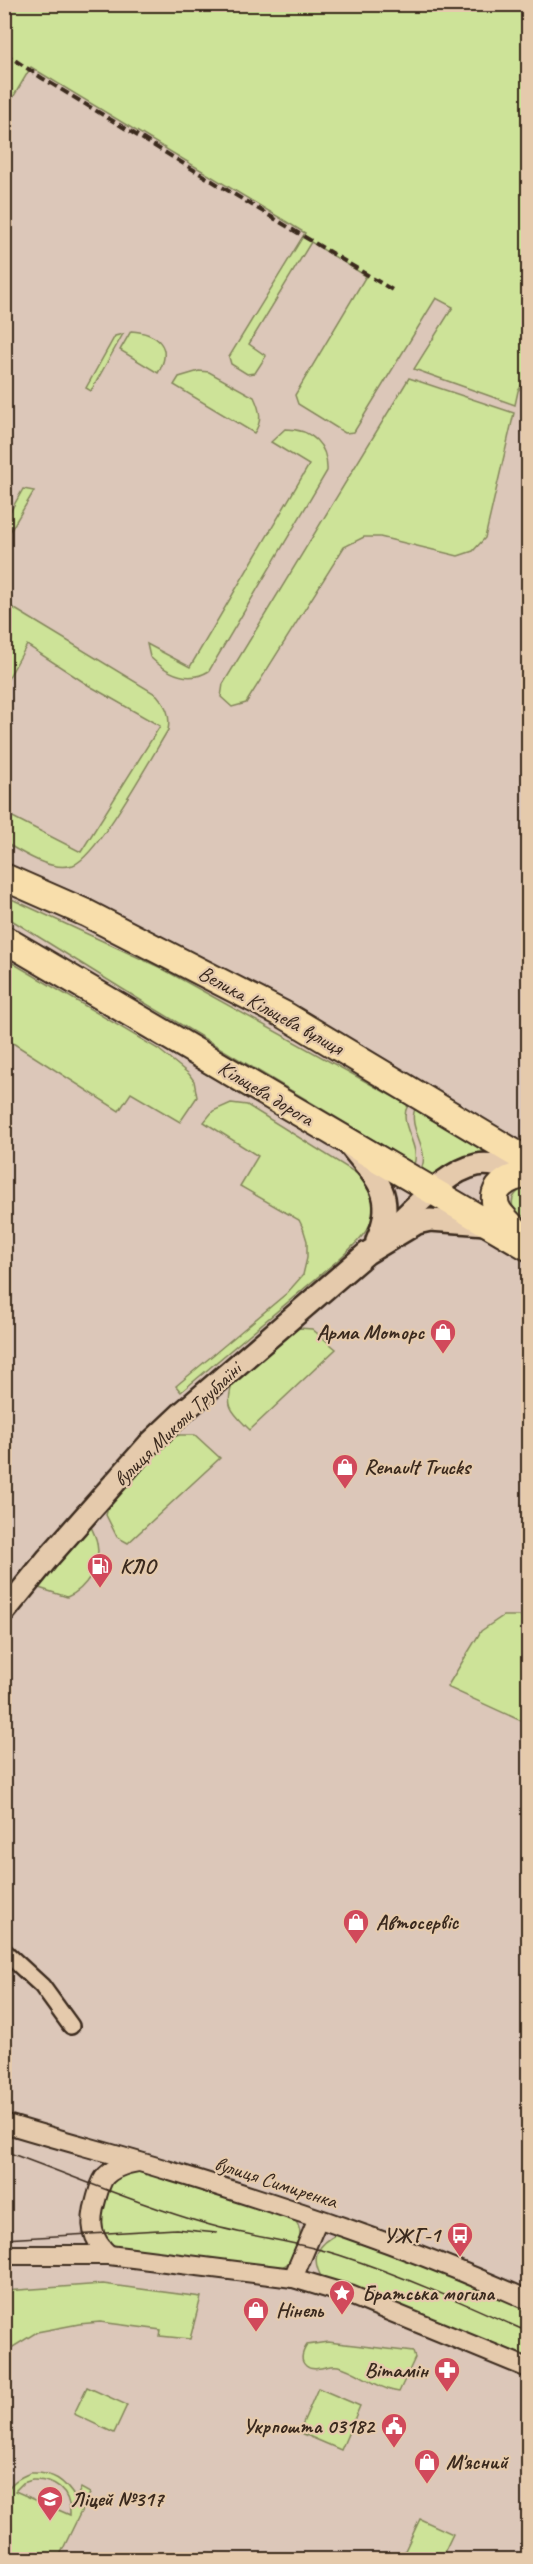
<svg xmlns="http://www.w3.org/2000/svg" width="533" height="2564" font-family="Caveat,sans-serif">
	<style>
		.green { fill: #cde398; stroke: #84865b; stroke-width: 1.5; fill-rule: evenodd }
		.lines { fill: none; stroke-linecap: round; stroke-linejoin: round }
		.minor-casing { stroke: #3b2a1e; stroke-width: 20 }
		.tertiary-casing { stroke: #3b2a1e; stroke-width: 22 }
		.secondary-casing { stroke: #3b2a1e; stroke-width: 26 }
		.trunk-casing { stroke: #3b2a1e; stroke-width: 30 }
		.minor { stroke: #e5caac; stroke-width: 15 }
		.tertiary { stroke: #e5caac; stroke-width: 18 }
		.secondary { stroke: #e5caac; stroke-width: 21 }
		.trunk { stroke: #f8deab; stroke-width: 26 }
		.tram { stroke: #3b2a1e; stroke-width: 1.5 }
		.rail { stroke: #3b2a1e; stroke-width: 4; stroke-dasharray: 9 4.5; stroke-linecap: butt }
		.labels { text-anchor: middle; stroke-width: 4.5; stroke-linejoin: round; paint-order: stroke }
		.street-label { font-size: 21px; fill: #3b2a1e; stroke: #e5caac }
		.poi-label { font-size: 21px; font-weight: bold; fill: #3b2a1e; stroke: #e5caac; text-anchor: start }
	</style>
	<rect width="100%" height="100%" fill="#dcc7b9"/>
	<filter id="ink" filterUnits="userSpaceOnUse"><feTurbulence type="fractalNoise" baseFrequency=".0167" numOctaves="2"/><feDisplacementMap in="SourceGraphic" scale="12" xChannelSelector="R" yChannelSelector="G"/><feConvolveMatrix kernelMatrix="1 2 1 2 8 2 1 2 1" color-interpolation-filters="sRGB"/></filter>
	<g filter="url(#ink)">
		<g class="green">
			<polygon points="5,4 528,5 528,376 518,391 515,405 414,369 453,307 436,298 354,432 345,433 298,404 295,395 366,276 311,242 249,344 266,356 255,373 247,374 231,364 229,357 305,233 31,67 5,111"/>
			<path d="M131 331C157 333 174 346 158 373L120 350Z"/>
			<polygon points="123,334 91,391 86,388 115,336"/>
			<path d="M199 371 209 372 254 397C260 410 263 421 254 433L174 385 179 377Z"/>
			<polygon points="409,378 514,413 485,538 473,551 458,556 380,537 364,537 344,547 246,703 232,707 221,697 223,684"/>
			<path d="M285 429C312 429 328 445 327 471L209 671C188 684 167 673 150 657L147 644 190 667 309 465 271 442Z"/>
			<polygon points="23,489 34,491 5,540 5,521"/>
			<path d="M5 603 157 695C166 706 171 715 168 730 152 756 97 857 73 865 50 872 24 853 5 843V813L81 852 160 726 88 685 27 645 5 684Z"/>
			<path d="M5 896 161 968 408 1105C397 1124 421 1145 414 1164L145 1003 5 916Z"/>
			<polygon points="4,958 158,1049 189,1074 194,1081 197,1097 180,1122 131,1093 119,1111 5,1038"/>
			<path d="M231 1103 247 1105 364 1178C391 1213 363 1237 338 1260L181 1392 176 1386 287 1293 303 1275 307 1258V1241L303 1228 299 1220 240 1186 258 1156 204 1122 213 1111Z"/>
			<path d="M415 1109 492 1152 493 1155 438 1179 421 1169C431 1150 407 1128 415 1109Z"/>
			<path d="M522 1189 528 1190V1225C514 1217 504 1199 522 1189Z"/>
			<path d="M299 1328 312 1329 336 1349 250 1430C232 1412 224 1407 233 1382Z"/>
			<polygon points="180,1435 195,1435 220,1458 128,1543 117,1537 106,1515 110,1501 169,1438"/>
			<path d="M88 1521C91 1527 96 1536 97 1543 102 1565 85 1590 67 1597L36 1587Z"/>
			<polygon points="503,1616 519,1616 528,1619 528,1724 447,1687 481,1631"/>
			<path d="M134 2169 292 2217C304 2227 302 2250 291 2261 288 2264 283 2266 279 2269L119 2249 106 2243 97 2218 106 2188 120 2172Z"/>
			<path d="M340 2233 528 2307V2360L323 2280C309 2257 317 2244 340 2233Z"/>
			<polygon points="103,2284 201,2297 190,2339 160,2336 161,2330 100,2322 79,2324 37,2332 5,2352 5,2291"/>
			<path d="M328 2342 413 2352 415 2358 399 2392 394 2391C374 2387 357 2370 338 2366 328 2364 314 2373 306 2366 299 2360 303 2351 307 2345Z"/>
			<polygon points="87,2387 127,2405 114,2433 74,2414"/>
			<polygon points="318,2388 360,2406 341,2450 299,2432"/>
			<path d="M31 2473C53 2472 64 2480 76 2499L81 2488 90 2493 58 2559H5V2494C10 2483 19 2477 31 2473ZM32 2480C54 2479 71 2491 70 2515L15 2491 23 2483Z"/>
			<polygon points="420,2519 453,2534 441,2559 401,2559"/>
		</g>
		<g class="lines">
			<g class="minor-casing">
				<polyline id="minor" points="4,1951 42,1986 71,2026"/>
			</g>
			<g class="tertiary-casing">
				<g id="tertiary">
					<path d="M4 2123C59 2140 115 2154 170 2171 291 2208 413 2248 528 2300"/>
					<polyline points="4,2255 109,2255 293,2278 350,2295 528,2368"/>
					<path d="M109 2255C91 2239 89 2223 96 2200 98 2193 100 2184 104 2178 112 2168 126 2164 138 2162"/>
					<polyline points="293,2278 318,2219"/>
				</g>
			</g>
			<g class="secondary-casing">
				<g id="secondary">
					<path d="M350 1146C377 1180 397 1195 377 1240"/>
					<path d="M392 1228C415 1208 446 1171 477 1165 493 1162 512 1170 527 1174"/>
					<polyline points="4,1612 48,1558 148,1445 184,1411 367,1253 417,1223 430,1220 486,1224"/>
				</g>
			</g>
			<g class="trunk-casing">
				<g id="trunk">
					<polyline points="4,877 86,913 283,1014 528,1161"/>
					<polyline points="4,939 528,1247"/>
					<path d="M519 1234C513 1227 505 1220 499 1212 485 1189 509 1176 528 1175"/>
				</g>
			</g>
			<use href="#minor" class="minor"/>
			<use href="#tertiary" class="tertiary"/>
			<use href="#secondary" class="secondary"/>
			<use href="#trunk" class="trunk"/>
			<g class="tram">
				<path d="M4 2151C73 2176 140 2205 210 2225 252 2237 297 2242 339 2255 404 2276 466 2304 528 2332"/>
				<polyline points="4,2239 176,2229 217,2233"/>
			</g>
			<polyline class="rail" points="4,53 42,78 394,291"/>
		</g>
	</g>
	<defs>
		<g id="shop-pin" transform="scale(1.35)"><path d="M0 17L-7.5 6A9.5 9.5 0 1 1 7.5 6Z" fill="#d1495b" stroke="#e5caac"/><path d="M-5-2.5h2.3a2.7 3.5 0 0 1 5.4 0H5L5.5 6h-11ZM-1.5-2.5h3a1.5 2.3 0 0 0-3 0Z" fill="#fff"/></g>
		<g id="fuel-pin" transform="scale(1.35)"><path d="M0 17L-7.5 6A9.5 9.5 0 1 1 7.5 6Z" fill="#d1495b" stroke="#e5caac"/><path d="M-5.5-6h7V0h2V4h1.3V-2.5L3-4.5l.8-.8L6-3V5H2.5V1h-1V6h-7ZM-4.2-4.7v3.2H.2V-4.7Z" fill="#fff"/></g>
		<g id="bus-pin" transform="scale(1.35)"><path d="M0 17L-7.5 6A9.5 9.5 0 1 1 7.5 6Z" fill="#d1495b" stroke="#e5caac"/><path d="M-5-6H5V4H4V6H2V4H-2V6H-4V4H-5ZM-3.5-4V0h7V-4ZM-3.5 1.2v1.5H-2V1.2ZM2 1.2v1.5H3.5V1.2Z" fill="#fff"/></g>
		<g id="sight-pin" transform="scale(1.35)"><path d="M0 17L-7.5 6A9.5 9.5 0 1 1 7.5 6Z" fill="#d1495b" stroke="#e5caac"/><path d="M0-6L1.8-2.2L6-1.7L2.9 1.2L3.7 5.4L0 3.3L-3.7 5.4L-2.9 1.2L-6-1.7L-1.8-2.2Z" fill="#fff"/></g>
		<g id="pharmacy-pin" transform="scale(1.35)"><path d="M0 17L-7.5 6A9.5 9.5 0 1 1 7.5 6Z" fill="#d1495b" stroke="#e5caac"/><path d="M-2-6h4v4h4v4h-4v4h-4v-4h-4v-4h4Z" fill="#fff"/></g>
		<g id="civic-pin" transform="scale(1.35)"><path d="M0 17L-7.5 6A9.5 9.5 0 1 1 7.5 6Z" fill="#d1495b" stroke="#e5caac"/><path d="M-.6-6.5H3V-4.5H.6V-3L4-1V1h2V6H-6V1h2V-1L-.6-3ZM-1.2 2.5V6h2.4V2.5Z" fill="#fff"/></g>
		<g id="school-pin" transform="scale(1.35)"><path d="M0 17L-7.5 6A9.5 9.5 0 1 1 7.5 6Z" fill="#d1495b" stroke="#e5caac"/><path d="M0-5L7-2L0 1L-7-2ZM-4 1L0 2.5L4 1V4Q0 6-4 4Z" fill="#fff"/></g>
	</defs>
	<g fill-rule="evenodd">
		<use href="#shop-pin" x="443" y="1332"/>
		<use href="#shop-pin" x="345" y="1467"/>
		<use href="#fuel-pin" x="100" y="1566"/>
		<use href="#shop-pin" x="356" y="1922"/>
		<use href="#bus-pin" x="460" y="2235"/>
		<use href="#sight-pin" x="342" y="2293"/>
		<use href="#shop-pin" x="256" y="2310"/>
		<use href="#pharmacy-pin" x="447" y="2370"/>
		<use href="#civic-pin" x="394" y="2426"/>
		<use href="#shop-pin" x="427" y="2462"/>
		<use href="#school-pin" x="50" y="2499"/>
	</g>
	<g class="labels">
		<g class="street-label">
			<text transform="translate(271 1010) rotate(29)" y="7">Велика Кільцева вулиця</text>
			<text transform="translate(266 1093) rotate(31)" y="7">Кільцева дорога</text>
			<text transform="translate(177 1424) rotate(-44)" y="7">вулиця Миколи Трублаїні</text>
			<text transform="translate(276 2182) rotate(18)" y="7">вулиця Симиренка</text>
		</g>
		<g class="poi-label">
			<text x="424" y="1339" text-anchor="end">Арма Моторс</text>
			<text x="364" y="1474">Renault Trucks</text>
			<text x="120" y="1573">КЛО</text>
			<text x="376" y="1929">Автосервіс</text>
			<text x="440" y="2242" text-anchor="end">УЖГ-1</text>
			<text x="362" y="2300">Братська могила</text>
			<text x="276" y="2317">Нінель</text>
			<text x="428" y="2377" text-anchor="end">Вітамін</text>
			<text x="374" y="2433" text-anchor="end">Укрпошта 03182</text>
			<text x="446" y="2469">М'ясний</text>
			<text x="70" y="2506">Ліцей №317</text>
		</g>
	</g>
	<rect width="533" height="2564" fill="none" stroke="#e5caac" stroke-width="24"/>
	<rect x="12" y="12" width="509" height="2540" fill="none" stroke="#3b2a1e" stroke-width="2" filter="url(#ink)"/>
</svg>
